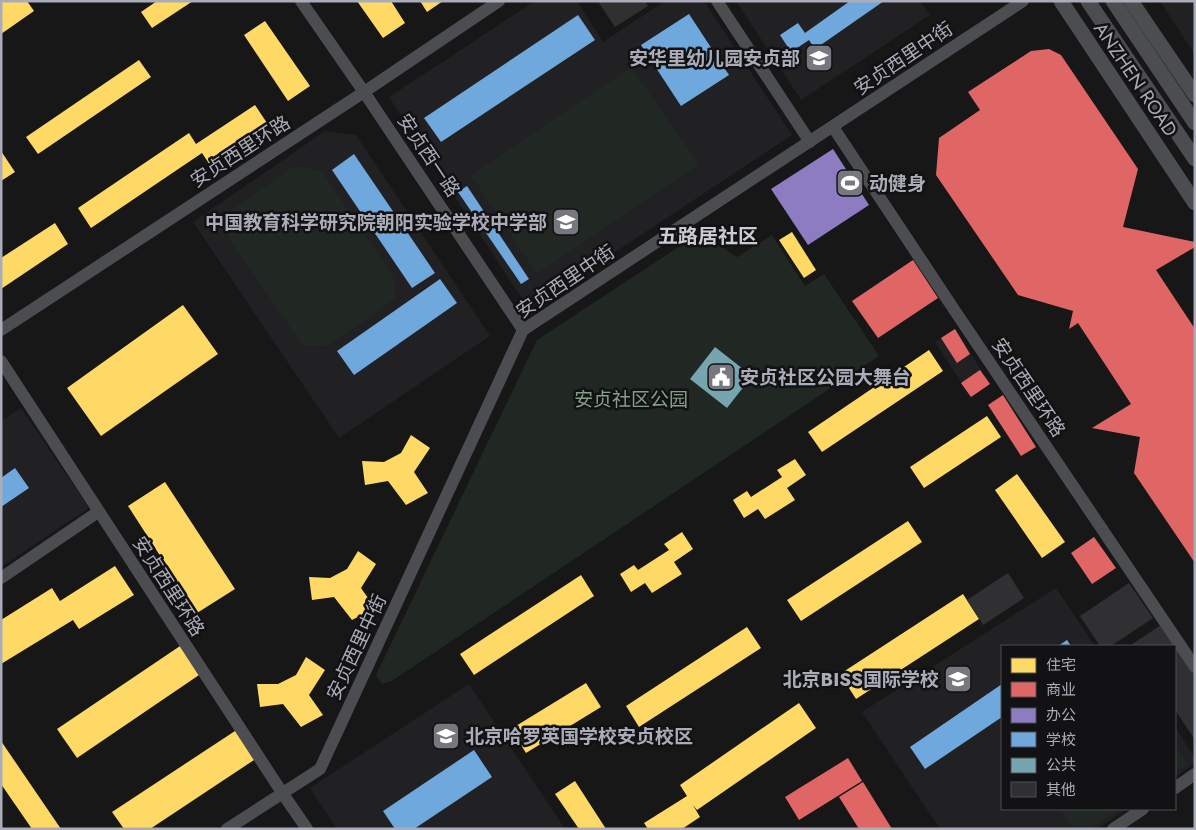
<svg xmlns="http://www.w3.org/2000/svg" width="1196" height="830" font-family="Jost,'Noto Sans SC',sans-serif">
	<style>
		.built { fill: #212123 }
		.green { fill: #212723 }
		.homes { fill: #ffd966 }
		.shops { fill: #e06666 }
		.offices { fill: #8e7cc3 }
		.schools { fill: #6fa8dc }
		.public { fill: #76a5af }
		.building { fill: #303032 }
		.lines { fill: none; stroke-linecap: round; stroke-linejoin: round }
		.minor { stroke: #4c4d50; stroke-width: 12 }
		.tertiary { stroke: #4c4d50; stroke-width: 15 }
		.labels { text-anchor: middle; stroke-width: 5; stroke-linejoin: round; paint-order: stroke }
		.poi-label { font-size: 19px; font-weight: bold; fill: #aaacb7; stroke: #121113; text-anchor: end }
		.street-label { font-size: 19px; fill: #aaacb7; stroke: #121113 }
		.park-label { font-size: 19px; fill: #82a088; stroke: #121113 }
		.neighbourhood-label { font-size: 20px; font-weight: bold; fill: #cacbd3; stroke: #121113 }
	</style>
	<rect width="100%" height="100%" fill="#171718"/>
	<g class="built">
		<polygon points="535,1 577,1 603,42 665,1 704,1 792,135 529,309 389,97"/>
		<polygon points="736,1 920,1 930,15 801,100"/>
		<polygon points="1160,1 1195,1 1195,55"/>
		<polygon points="325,131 356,135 490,336 339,438 193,222"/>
		<polygon points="955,329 990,384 971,397 935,342"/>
		<polygon points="21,408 89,508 1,567 1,421"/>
		<polygon points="1056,588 1095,646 1002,646 1002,809 1127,809 1097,829 940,829 862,712"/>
		<polygon points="469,684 565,829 337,829 310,788"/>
		<polygon points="1175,727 1195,758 1195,763 1175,777"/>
	</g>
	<g class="green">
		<polygon points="631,67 699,164 537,274 471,175"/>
		<polygon points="294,166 321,170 394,278 395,299 329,345 304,347 228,238 227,213"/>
		<polygon points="700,233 737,257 772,235 805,286 824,274 879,356 392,681 382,684 376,675 537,340"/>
		<polygon points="1175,746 1187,764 1175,772"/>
		<polygon points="1060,809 1120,809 1089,829 1073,829"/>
	</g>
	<g class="homes">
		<polygon points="1,1 27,1 34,11 1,34"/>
		<polygon points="157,1 193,1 152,28 141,12"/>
		<polygon points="357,1 391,1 405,23 383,38"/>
		<polygon points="420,1 443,1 427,12"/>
		<polygon points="265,21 310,86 288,101 244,35"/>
		<polygon points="139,60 151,77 38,154 26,137"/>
		<polygon points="255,105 269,126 210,165 202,153 91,228 78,208 189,133 196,144"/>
		<polygon points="1,151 15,172 1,181"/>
		<polygon points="55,223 68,244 1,289 1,258"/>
		<polygon points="792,232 816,270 804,278 779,240"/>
		<polygon points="183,305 218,354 101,436 67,388"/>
		<polygon points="929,350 943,371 822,452 808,432"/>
		<polygon points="987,416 1001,437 924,488 910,467"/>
		<polygon points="411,435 430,448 414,472 428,493 406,505 388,481 365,485 362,461 384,462 401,453"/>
		<polygon points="795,459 806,475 787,488 795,500 765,519 758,509 744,518 733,500 747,491 751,497 782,477 777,470"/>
		<polygon points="1017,474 1065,542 1042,558 995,490"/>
		<polygon points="165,482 235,589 197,613 128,506"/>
		<polygon points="908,521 922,542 801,621 787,600"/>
		<polygon points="682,532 693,549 674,562 682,574 652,593 645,583 631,592 620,574 634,565 638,570 669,550 664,544"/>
		<polygon points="358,551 376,564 361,588 375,608 352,620 334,597 312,600 309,577 330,578 347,569"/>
		<polygon points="115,566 134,595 79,629 73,620 1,664 1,620 52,588 60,601"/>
		<polygon points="581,575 594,596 474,675 460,654"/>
		<polygon points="963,594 979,619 856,699 840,674"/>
		<polygon points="747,627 761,648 639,727 626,706"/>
		<polygon points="183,644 202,673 77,758 57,729"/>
		<polygon points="306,657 325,670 309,695 323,715 301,727 283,704 260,707 257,684 278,684 296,675"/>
		<polygon points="586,683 601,707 526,753 511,729"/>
		<polygon points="799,703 816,728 697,810 693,805 700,817 682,829 648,829 644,823 687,796 680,785"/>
		<polygon points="238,729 257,758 150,829 124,829 112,812"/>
		<polygon points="1,741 61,829 32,829 1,784"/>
		<polygon points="575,781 606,829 579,829 555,794"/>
	</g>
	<g class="shops">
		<polygon points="1049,49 1061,55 1138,169 1123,227 1195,242 1195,247 1156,270 1195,329 1195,563 1134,473 1140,437 1092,428 1131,404 1078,323 1069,329 1073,311 1018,295 936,175 939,138 980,110 968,92 1031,51"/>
		<polygon points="913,260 938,298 878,338 852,301"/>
		<polygon points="955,329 970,354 957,363 941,338"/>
		<polygon points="980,370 990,384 971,397 961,383"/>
		<polygon points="1003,395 1036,447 1021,456 988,405"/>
		<polygon points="1094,537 1116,568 1092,584 1071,553"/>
		<polygon points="848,758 862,781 799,820 785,797"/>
		<polygon points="863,782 892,829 859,829 839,797"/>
	</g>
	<polygon class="offices" points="833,149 869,205 808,245 771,189"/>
	<g class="schools">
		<polygon points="850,1 884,1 815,49 809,40 791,52 780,35 798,23 805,33"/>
		<polygon points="689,14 729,75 681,106 641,45"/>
		<polygon points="578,15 595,40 441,142 424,118"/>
		<polygon points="354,154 435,273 412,288 332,170"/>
		<polygon points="467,186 529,279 521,284 458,192"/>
		<polygon points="440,279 457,303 354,375 337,351"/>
		<polygon points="15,468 29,488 1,507 1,478"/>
		<polygon points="1067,640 1071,646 1058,646"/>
		<polygon points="1002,684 1002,717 925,769 910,747"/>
		<polygon points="474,750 492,777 414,829 395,829 383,811"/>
	</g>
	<polygon class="public" points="715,347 752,376 727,408 690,379"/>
	<g class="building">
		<polygon points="600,1 645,1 648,6 615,27 599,3"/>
		<polygon points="1008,573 1024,598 983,625 967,600"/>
		<polygon points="1129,583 1153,618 1111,646 1100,646 1080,616"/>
		<polygon points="1161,625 1195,675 1195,740 1175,710 1175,646 1132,646 1131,645"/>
	</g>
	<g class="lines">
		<g class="minor">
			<polyline points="301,1 364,92 523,330"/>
			<polyline points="717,1 810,142"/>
			<polyline points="833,127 955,311 1195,667"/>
			<polyline points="1,330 364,92 499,1"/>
			<polyline points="1,361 283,794 307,829"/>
			<polyline points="1,578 98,512"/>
			<polyline points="1175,788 1195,774"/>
			<polyline points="227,829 320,769 523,330 1023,1"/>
			<polyline points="1113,829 1143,809"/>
		</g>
		<g class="tertiary">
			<polyline points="1061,1 1195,203"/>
			<polyline points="1088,1 1195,159"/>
			<polyline points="1113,1 1195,123"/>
			<polyline points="1131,1 1195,95"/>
		</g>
	</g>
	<defs>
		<g id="school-square" transform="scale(1.4375)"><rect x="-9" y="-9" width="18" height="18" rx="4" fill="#77787f" stroke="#121113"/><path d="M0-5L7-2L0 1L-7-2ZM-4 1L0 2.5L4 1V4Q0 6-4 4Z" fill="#fff"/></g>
		<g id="stadium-square" transform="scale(1.4375)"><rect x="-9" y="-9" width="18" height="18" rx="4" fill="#77787f" stroke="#121113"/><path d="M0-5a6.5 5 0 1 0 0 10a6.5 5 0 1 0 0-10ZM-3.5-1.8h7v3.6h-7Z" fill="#fff"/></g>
		<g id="civic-square" transform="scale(1.4375)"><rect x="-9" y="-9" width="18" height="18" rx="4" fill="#77787f" stroke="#121113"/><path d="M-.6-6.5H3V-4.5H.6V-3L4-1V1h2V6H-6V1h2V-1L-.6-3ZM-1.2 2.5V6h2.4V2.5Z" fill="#fff"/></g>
	</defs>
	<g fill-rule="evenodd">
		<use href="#school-square" x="819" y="58"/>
		<use href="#stadium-square" x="850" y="183"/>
		<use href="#school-square" x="566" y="222"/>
		<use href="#civic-square" x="721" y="377"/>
		<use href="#school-square" x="958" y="679"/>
		<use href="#school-square" x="446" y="736"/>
	</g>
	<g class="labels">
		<g class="poi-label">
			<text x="800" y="65">安华里幼儿园安贞部</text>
			<text x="869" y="190" text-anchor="start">动健身</text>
			<text x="547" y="229">中国教育科学研究院朝阳实验学校中学部</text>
			<text x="740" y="384" text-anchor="start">安贞社区公园大舞台</text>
			<text x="939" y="686">北京BISS国际学校</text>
			<text x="465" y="743" text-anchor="start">北京哈罗英国学校安贞校区</text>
		</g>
		<g class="street-label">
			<text transform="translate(903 58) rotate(-34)" y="7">安贞西里中街</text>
			<text transform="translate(1136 79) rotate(56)" y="7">ANZHEN ROAD</text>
			<text transform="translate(240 151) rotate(-33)" y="7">安贞西里环路</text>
			<text transform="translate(429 155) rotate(56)" y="7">安贞西一路</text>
			<text transform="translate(565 281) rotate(-34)" y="7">安贞西里中街</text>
			<text transform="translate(1029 387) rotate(56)" y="7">安贞西里环路</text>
			<text transform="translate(169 586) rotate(57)" y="7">安贞西里环路</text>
			<text transform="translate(356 647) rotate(-65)" y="7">安贞西里中街</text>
		</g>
		<g class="park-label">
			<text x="631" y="406">安贞社区公园</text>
		</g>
		<g class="neighbourhood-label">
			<text x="708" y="243">五路居社区</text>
		</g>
	</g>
	<rect width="1196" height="830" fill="none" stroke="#aaacb7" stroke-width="5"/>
	<rect x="1001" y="645" width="175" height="165" fill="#121113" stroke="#4f4f55"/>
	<rect x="1011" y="658" width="25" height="15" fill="#ffd966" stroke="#4f4f55"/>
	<text x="1046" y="670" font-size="15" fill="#aaacb7">住宅</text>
	<rect x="1011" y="682" width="25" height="15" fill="#e06666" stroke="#4f4f55"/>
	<text x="1046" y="695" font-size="15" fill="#aaacb7">商业</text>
	<rect x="1011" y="708" width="25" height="15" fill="#8e7cc3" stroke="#4f4f55"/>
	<text x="1046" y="720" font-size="15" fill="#aaacb7">办公</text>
	<rect x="1011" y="732" width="25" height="15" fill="#6fa8dc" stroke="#4f4f55"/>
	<text x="1046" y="745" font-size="15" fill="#aaacb7">学校</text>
	<rect x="1011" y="758" width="25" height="15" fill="#76a5af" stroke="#4f4f55"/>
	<text x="1046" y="770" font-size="15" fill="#aaacb7">公共</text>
	<rect x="1011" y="782" width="25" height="15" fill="#303032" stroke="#4f4f55"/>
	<text x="1046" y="795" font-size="15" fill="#aaacb7">其他</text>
</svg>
